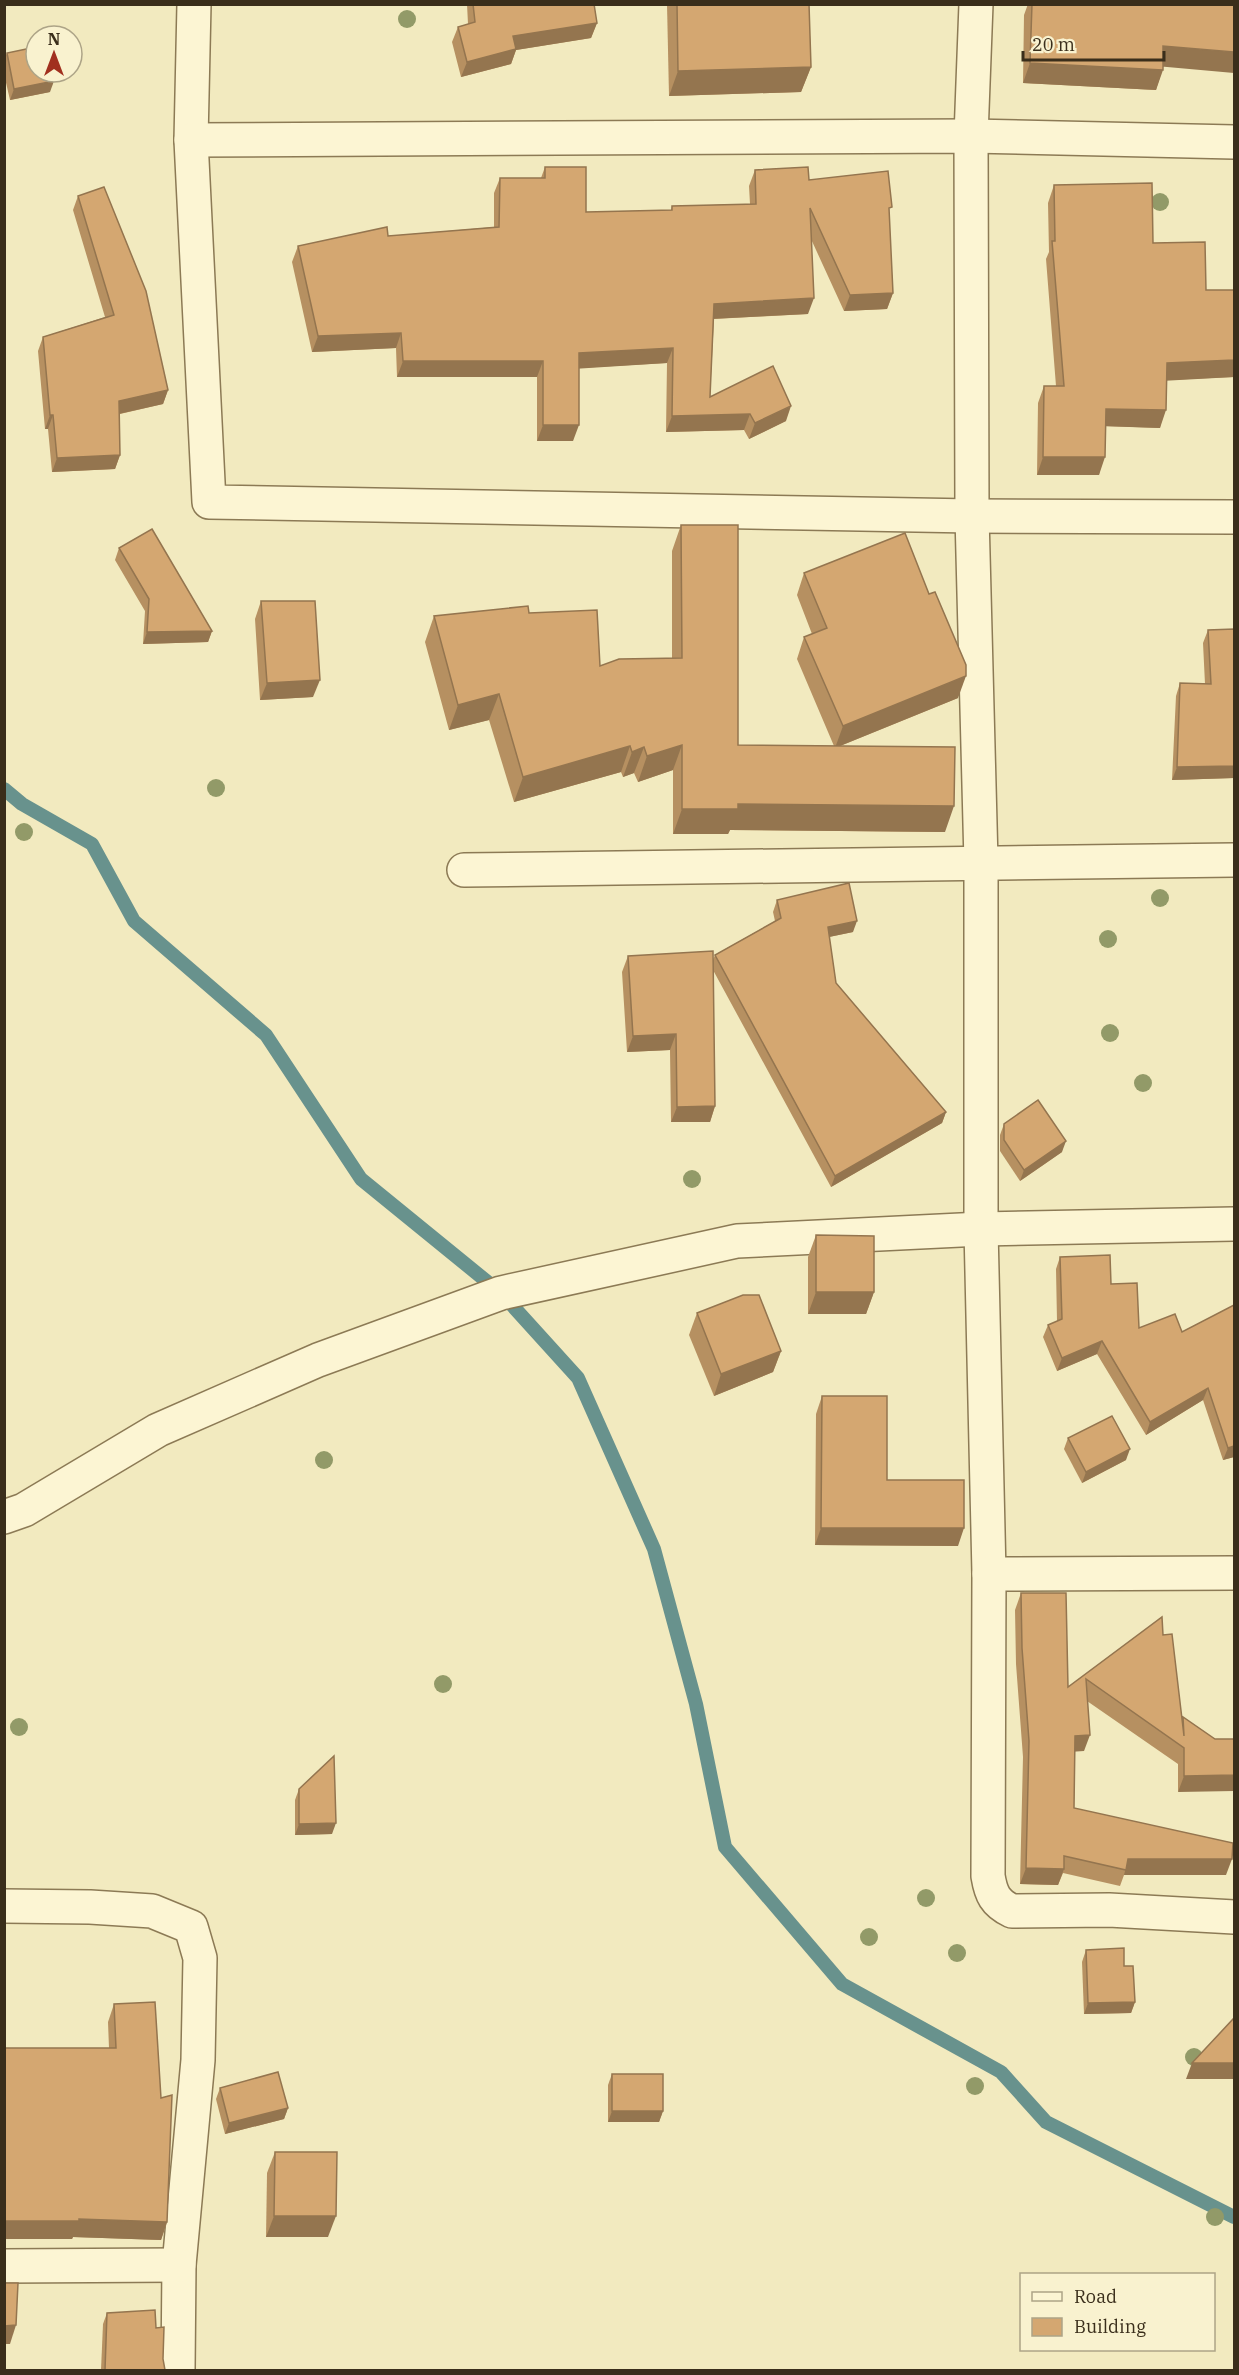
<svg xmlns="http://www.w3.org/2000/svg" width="1239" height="2375" font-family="'IBM Plex Serif',serif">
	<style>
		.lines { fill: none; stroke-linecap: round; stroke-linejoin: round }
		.stream { stroke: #68928d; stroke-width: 14 }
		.minor-casing { stroke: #8c7a55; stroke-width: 36 }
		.minor { stroke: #fcf5d3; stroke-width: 33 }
		.tree { fill: #929a68 }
		.wall { fill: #b69061 }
		.shaded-wall { fill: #94754f }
		.building { fill: #d4a771; stroke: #94754f; stroke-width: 1.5 }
	</style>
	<rect width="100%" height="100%" fill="#f2eabf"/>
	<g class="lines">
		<polyline class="stream" points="4,789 22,804 92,844 134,921 266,1035 361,1179 501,1293 578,1378 654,1549 696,1704 725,1847 842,1984 1001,2072 1046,2122 1234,2217"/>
		<g class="minor-casing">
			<g id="minor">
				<polyline points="194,4 191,140 209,502 972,516 1234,517"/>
				<path d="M976 4 971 136 972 516 981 862V1229L989 1574 988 1876C991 1894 995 1903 1012 1911L1109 1910 1234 1917"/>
				<polyline points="191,140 971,136 1234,142"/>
				<polyline points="464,870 1234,860"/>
				<polyline points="4,1517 24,1510 158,1430 318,1360 501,1293 737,1241 981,1229 1234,1224"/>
				<polyline points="989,1574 1234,1573"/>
				<polyline points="4,1906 90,1907 152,1911 191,1927 200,1958 198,2060 179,2265 178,2370"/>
				<polyline points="4,2266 179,2265"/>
			</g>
		</g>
		<use href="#minor" class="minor"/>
	</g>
	<g class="tree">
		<circle cx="407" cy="19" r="9"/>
		<circle cx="1160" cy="202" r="9"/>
		<circle cx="216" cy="788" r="9"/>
		<circle cx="24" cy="832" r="9"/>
		<circle cx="1160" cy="898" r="9"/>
		<circle cx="1108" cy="939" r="9"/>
		<circle cx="1110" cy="1033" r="9"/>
		<circle cx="1143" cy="1083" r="9"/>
		<circle cx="692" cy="1179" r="9"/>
		<circle cx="324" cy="1460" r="9"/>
		<circle cx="443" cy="1684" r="9"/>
		<circle cx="19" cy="1727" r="9"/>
		<circle cx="926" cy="1898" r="9"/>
		<circle cx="869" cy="1937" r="9"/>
		<circle cx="957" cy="1953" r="9"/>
		<circle cx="1194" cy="2057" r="9"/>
		<circle cx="975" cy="2086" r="9"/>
		<circle cx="1215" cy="2217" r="9"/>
	</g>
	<g class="wall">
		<polygon points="467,4 594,4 597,23 591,38 516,50 511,64 461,77 452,42 458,27 468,24"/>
		<polygon points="667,4 809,4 811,67 801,92 669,96"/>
		<polygon points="1028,4 1234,4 1163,67 1156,90 1023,83 1024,15"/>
		<polygon points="7,53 50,92 10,100 4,74 4,59"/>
		<polygon points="545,167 586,212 671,210 672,206 750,204 749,186 755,170 809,180 889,214 893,293 887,309 844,311 811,239 808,314 714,319 710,397 786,421 749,439 744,430 666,432 667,363 579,368 573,441 537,441 537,377 397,377 396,348 312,352 292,262 298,246 388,236 494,227 494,193 500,178 541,178"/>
		<polygon points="1054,185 1153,243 1206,290 1234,290 1234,377 1167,380 1160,428 1106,426 1099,475 1037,475 1038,403 1044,386 1056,386 1046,259 1049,252 1048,203"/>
		<polygon points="78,196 168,390 163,404 120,414 120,455 115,469 52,472 48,429 45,429 38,351 43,337 105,317 73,210"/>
		<polygon points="681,525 738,745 834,746 797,659 804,637 812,634 797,595 804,573 958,698 840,746 945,832 730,830 728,834 673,834 673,770 638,782 634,773 623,777 621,772 514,802 489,720 449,730 425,642 434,616 529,613 600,666 672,658 672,551"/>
		<polygon points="119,548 212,631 208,642 143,644 145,611 115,560"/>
		<polygon points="261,601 313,697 260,700 255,619"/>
		<polygon points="1234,629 1234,778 1172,780 1176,696 1180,683 1205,684 1203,643 1208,630"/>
		<polygon points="777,900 853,932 829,937 836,983 946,1112 942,1123 831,1187 713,970 715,1106 710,1122 671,1122 670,1050 627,1052 622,972 628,956 713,960 715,955 775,921 773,912"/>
		<polygon points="1004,1124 1062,1152 1020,1181 1000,1151 1000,1135"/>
		<polygon points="816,1235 874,1292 866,1314 808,1314 808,1257"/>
		<polygon points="1060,1257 1111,1284 1139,1328 1182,1332 1234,1305 1234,1457 1223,1460 1203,1400 1146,1435 1097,1354 1057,1371 1043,1337 1048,1325 1057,1321 1056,1269"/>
		<polygon points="697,1313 781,1351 773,1372 714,1396 689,1335"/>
		<polygon points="822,1396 887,1480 958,1546 815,1545 816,1414"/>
		<polygon points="1068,1438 1126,1460 1082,1483 1064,1449"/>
		<polygon points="1021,1593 1068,1687 1163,1635 1182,1721 1183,1717 1215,1739 1178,1792 1178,1764 1087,1701 1084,1751 1075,1751 1074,1808 1226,1875 1124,1875 1120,1886 1063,1873 1058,1885 1020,1884 1023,1757 1016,1664 1015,1610"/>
		<polygon points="299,1789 332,1834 295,1835 295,1800"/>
		<polygon points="1086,1950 1124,1966 1135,2002 1131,2013 1084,2014 1082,1962"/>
		<polygon points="114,2004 167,2222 161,2240 73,2237 72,2239 4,2239 109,2048 108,2022"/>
		<polygon points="612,2074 663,2111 659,2122 608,2122 608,2085"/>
		<polygon points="220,2088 288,2108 284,2119 225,2134 216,2099"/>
		<polygon points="275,2152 328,2237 266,2237 267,2173"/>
		<polygon points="107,2313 156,2328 165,2370 101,2370 103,2324"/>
	</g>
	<g class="shaded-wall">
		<polygon points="597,23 591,38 516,50 511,64 461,77 467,62 513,36"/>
		<polygon points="1163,46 1234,52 1234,73 1156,66"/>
		<polygon points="1030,63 1163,70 1156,90 1023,83"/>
		<polygon points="811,67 801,92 669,96 678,71"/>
		<polygon points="54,81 50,92 10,100 14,89"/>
		<polygon points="893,293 887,309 844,311 850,295"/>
		<polygon points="814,298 808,314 709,319 714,304"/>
		<polygon points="401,333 396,348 312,352 318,336"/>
		<polygon points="673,348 667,363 573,369 579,353"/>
		<polygon points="1234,360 1234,377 1161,381 1167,363"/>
		<polygon points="403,361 543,361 537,377 397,377"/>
		<polygon points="168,390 163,404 114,415 119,401"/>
		<polygon points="791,406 786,421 749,439 755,423"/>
		<polygon points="1106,409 1166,410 1160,428 1099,426"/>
		<polygon points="750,414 744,430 666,432 672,416"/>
		<polygon points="50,415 53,415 48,429 45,429"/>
		<polygon points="543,425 579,425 573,441 537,441"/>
		<polygon points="120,455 115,469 52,472 57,458"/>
		<polygon points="1043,457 1105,457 1099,475 1037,475"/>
		<polygon points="212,631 208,642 143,644 147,632"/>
		<polygon points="966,676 958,698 835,748 843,726"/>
		<polygon points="320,680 313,697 260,700 267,683"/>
		<polygon points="499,694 489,720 449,730 458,705"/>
		<polygon points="682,745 673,770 638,782 647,756"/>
		<polygon points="630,746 621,772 514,802 523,777"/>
		<polygon points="644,747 634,773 623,777 632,752"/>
		<polygon points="1234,766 1234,778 1172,780 1177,767"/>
		<polygon points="738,804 954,806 945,832 730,830 728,834 673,834 682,809"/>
		<polygon points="857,921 853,932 824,938 828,927"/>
		<polygon points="676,1034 670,1050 627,1052 633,1036"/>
		<polygon points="715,1106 710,1122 671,1122 677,1107"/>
		<polygon points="946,1112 942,1123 831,1187 835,1176"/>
		<polygon points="1066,1141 1062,1152 1020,1181 1024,1170"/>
		<polygon points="816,1292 874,1292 866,1314 808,1314"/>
		<polygon points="1102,1341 1097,1354 1057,1371 1062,1358"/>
		<polygon points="781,1351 773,1372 714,1396 721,1374"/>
		<polygon points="1208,1388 1203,1400 1146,1435 1150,1422"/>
		<polygon points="1234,1446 1234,1457 1223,1460 1228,1448"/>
		<polygon points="1130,1449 1126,1460 1082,1483 1086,1472"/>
		<polygon points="821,1528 964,1528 958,1546 815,1545"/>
		<polygon points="1090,1735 1084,1751 1069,1752 1075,1736"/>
		<polygon points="1234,1775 1234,1791 1178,1792 1184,1776"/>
		<polygon points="336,1823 332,1834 295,1835 299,1824"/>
		<polygon points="1128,1859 1232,1859 1226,1875 1124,1875"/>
		<polygon points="1026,1868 1064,1869 1058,1885 1020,1884"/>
		<polygon points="1135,2002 1131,2013 1084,2014 1088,2003"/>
		<polygon points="1192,2063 1234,2063 1234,2079 1186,2079"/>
		<polygon points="288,2108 284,2119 225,2134 229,2123"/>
		<polygon points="612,2111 663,2111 659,2122 608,2122"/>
		<polygon points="274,2216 336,2216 328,2237 266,2237"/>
		<polygon points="79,2219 167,2222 161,2240 73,2237 72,2239 4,2239 4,2221"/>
		<polygon points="16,2325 10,2344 4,2344 4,2326"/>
	</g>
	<g class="building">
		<polygon points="473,4 594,4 597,23 513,36 516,49 467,62 458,27 475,22"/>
		<polygon points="677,4 809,4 811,67 678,71"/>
		<polygon points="1032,4 1234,4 1234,52 1163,46 1163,70 1030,63"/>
		<polygon points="36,47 36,72 52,72 54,81 14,89 7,53"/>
		<polygon points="545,167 586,167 586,212 672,210 672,206 756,204 755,170 808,167 809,180 888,171 892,207 889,208 893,293 850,295 810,208 814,298 714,304 710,397 773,366 791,406 755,423 750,414 672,416 673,348 579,353 579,425 543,425 543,361 403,361 401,333 318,336 298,246 387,227 388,236 499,227 500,178 545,178"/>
		<polygon points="1152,183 1153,243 1205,242 1206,290 1234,290 1234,360 1167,363 1166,410 1106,409 1105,457 1043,457 1044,386 1064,386 1052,241 1055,241 1054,185"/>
		<polygon points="104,187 146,291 168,390 119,401 120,455 57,458 53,415 50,415 43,337 114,315 78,196"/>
		<polygon points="681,525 738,525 738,745 955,747 954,806 738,804 738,809 682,809 682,745 647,756 644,747 632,752 630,746 523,777 499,694 458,705 434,616 528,606 529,613 597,610 600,666 619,659 682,658"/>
		<polygon points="152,529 212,631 147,632 149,599 119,548"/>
		<polygon points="905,533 929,594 935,592 966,665 966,676 843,726 804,637 827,628 804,573"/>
		<polygon points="261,601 315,601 320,680 267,683"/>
		<polygon points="1234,629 1234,766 1177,767 1180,683 1211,684 1208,630"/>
		<polygon points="849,883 857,921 828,927 836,983 946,1112 835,1176 715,955 781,918 777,900"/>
		<polygon points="713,951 715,1106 677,1107 676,1034 633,1036 628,956"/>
		<polygon points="1038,1100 1066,1141 1024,1170 1004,1140 1004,1124"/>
		<polygon points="816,1235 874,1236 874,1292 816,1292"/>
		<polygon points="1110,1255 1111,1284 1137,1283 1139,1328 1175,1314 1182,1332 1234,1305 1234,1446 1228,1448 1208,1388 1150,1422 1102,1341 1062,1358 1048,1325 1062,1319 1060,1257"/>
		<polygon points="743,1295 759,1295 781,1351 721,1374 697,1313"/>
		<polygon points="822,1396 887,1396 887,1480 964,1480 964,1528 821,1528"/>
		<polygon points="1112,1416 1130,1449 1086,1472 1068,1438"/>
		<polygon points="1021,1593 1066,1593 1068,1687 1162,1617 1163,1635 1172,1634 1184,1736 1183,1717 1215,1739 1234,1739 1234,1775 1184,1776 1184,1748 1086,1679 1090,1735 1075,1736 1074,1808 1233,1843 1232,1859 1128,1859 1126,1870 1064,1856 1064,1869 1026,1868 1029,1741 1022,1648"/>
		<polygon points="334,1756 336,1823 299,1824 299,1789"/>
		<polygon points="1124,1948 1124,1966 1133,1966 1135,2002 1088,2003 1086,1950"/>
		<polygon points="155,2002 161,2098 172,2095 167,2222 79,2219 79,2221 4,2221 4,2048 116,2048 114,2004"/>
		<polygon points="1234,2018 1234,2063 1192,2063"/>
		<polygon points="278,2072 288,2108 229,2123 220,2088"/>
		<rect x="612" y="2074" width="51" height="37"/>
		<polygon points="275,2152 337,2152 336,2216 274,2216"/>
		<polygon points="4,2283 18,2283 16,2325 4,2326"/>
		<polygon points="155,2310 156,2328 164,2327 163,2359 165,2370 105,2370 107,2313"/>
	</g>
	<rect width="1239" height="2375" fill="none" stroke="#3a2e1b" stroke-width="12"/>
	<rect x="1020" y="2273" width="195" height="78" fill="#f9f2cf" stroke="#ada487" stroke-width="1.5"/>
	<rect x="1032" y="2292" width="30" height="9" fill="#fcf5d3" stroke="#ada487" stroke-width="1.5"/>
	<text x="1074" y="2303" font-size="18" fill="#3a2e1b">Road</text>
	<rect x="1032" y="2318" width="30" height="18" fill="#d4a771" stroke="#ada487" stroke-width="1.5"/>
	<text x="1074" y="2333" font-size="18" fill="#3a2e1b">Building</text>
	<g transform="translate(54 54)"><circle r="28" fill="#f9f2cf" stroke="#ada487" stroke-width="1.5"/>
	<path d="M0-4.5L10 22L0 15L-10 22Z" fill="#a1301f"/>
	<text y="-9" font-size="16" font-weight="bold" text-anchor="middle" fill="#3a2e1b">N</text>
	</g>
	<path d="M1023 51v9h141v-9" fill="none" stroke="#3a2e1b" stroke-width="3"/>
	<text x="1032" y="51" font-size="18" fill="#3a2e1b" stroke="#f9f2cf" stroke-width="4.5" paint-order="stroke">20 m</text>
</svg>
